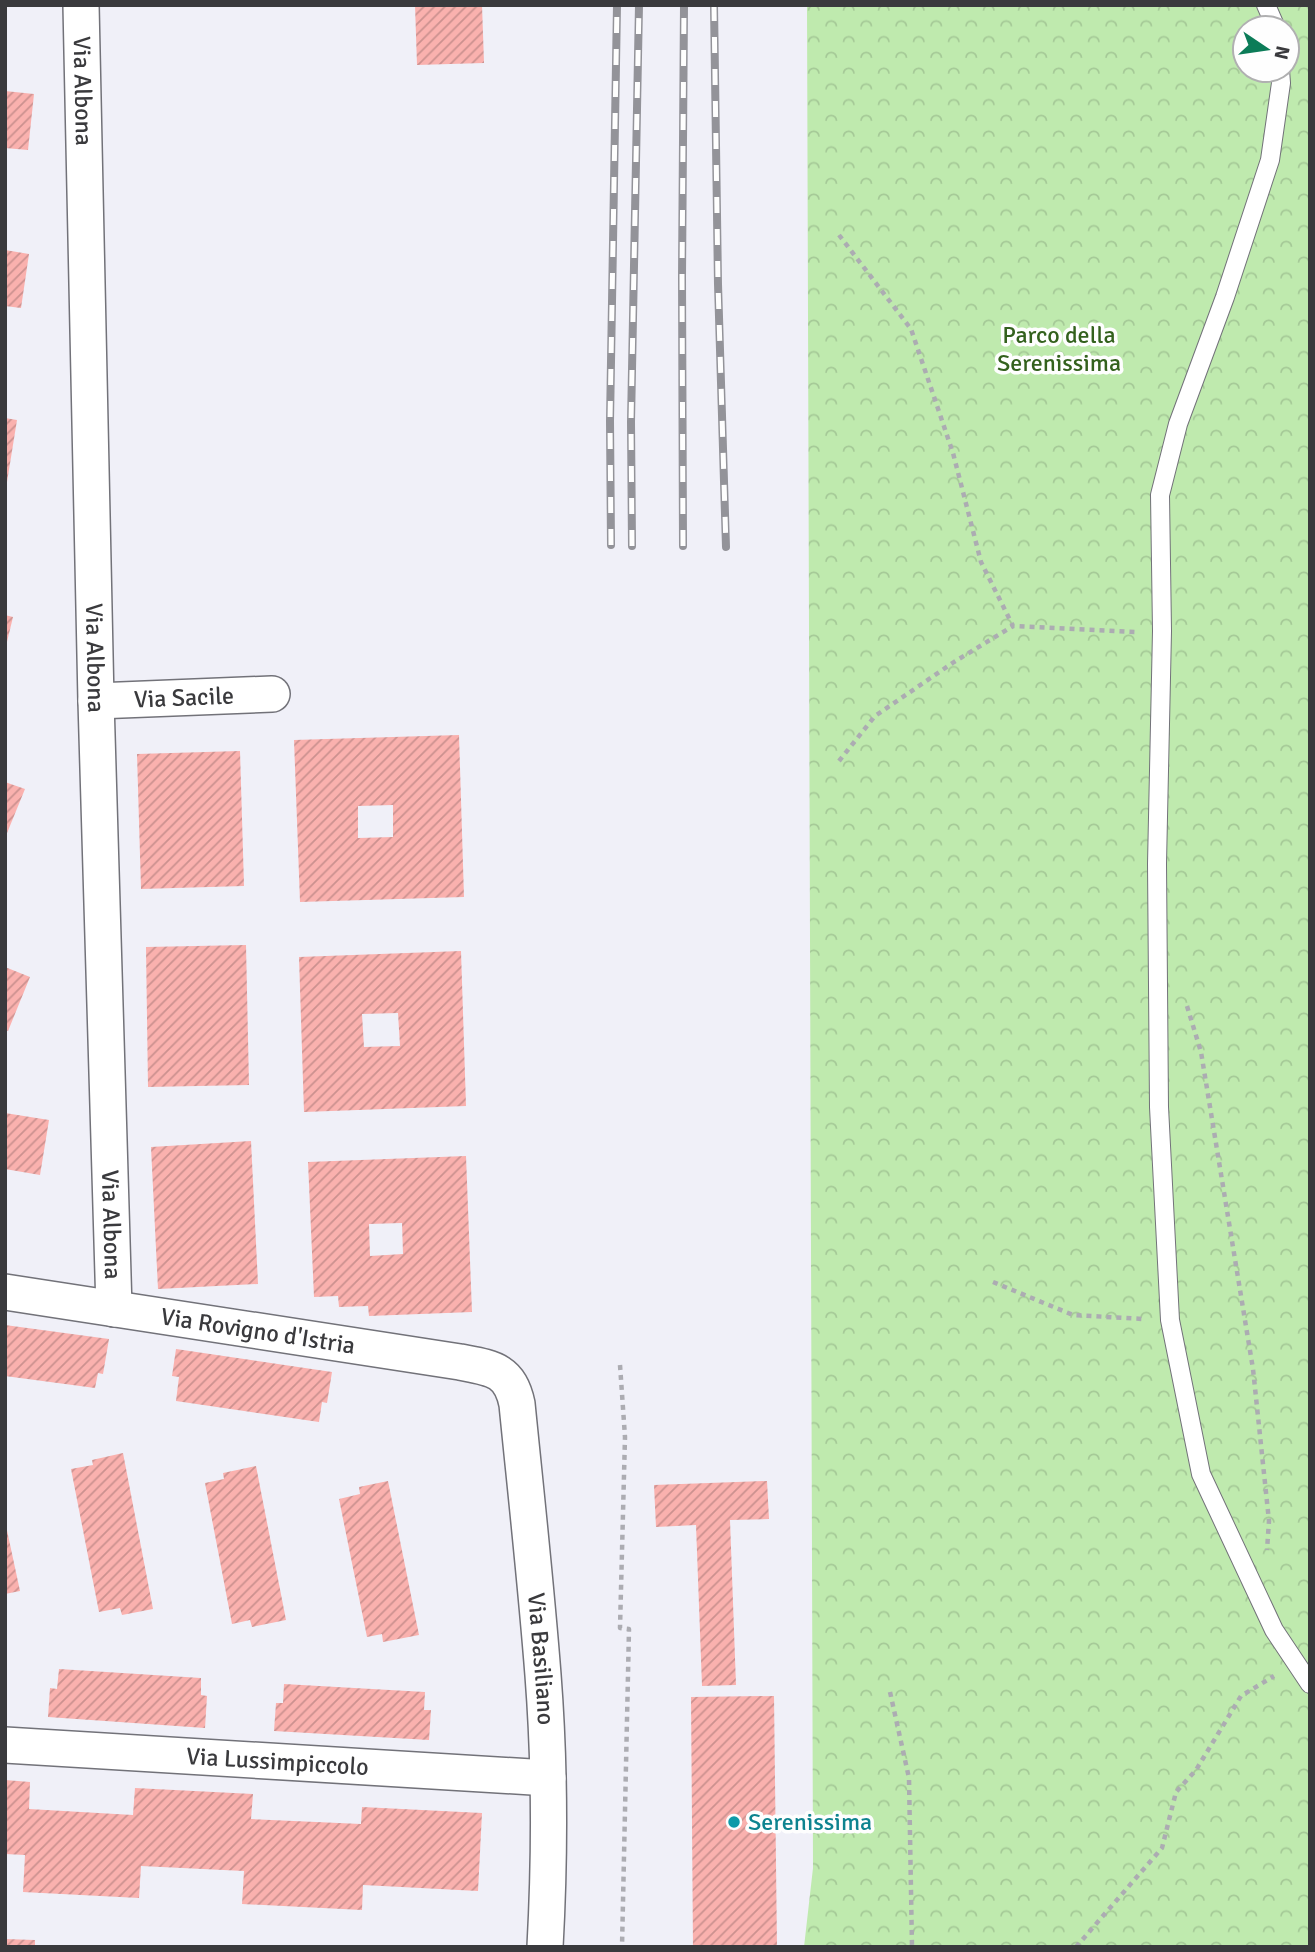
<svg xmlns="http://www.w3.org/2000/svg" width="1315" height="1952" font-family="Signika,sans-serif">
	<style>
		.park { fill: url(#park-crowns); fill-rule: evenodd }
		.building { fill: url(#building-hatch); fill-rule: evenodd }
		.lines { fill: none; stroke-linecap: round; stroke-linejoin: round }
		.service-casing { stroke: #727279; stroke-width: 20 }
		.minor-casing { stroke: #727279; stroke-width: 38 }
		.path { stroke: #acacb2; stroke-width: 4.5; stroke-dasharray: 5 5; stroke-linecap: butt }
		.service { stroke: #fff; stroke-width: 18 }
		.minor { stroke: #fff; stroke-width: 35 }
		.rail-casing { stroke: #939399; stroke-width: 8 }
		.rail { stroke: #fefefe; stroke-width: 5; stroke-dasharray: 16; stroke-linecap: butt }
		.culture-dot { fill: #0f9aa8; stroke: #fefefe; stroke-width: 2.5 }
		.labels { text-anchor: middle; stroke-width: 7; stroke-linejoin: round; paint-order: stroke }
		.street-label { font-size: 24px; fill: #3a3a3d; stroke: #fefefe }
		.park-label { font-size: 24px; fill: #33611d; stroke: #fefefe }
		.culture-label { font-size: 24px; fill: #0d838f; stroke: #fefefe; text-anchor: start }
	</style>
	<defs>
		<pattern id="park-crowns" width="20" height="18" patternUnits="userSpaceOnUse" patternTransform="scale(1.75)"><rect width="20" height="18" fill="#bfeaae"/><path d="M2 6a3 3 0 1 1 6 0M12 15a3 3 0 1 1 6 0" fill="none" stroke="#a5c997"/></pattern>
		<pattern id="building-hatch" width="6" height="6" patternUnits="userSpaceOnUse" patternTransform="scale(1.75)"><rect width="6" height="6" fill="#fab1ae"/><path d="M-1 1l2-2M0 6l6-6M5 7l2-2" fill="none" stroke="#cb918f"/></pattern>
	</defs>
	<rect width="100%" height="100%" fill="#f0f0f8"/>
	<path class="park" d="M807 5H1310V1947H804L813 1868ZM1245 28H1287V70H1245Z"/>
	<g class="building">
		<polygon points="415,5 482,5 484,63 417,65"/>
		<polygon points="5,91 34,94 28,150 5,148"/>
		<polygon points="5,250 29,254 21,308 5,306"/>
		<polygon points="5,418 17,420 7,482 5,482"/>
		<polygon points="5,615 13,617 6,646 5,645"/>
		<path d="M459 735 464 897 300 902 294 740ZM393 805V837L358 838V806Z"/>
		<polygon points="240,751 244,886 141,889 137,754"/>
		<polygon points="5,782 25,789 5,838"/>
		<polygon points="246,945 249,1085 148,1087 146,947"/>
		<path d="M461 951 466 1106 304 1112 299 957ZM398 1013 400 1046 364 1047 362 1014Z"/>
		<polygon points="5,967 30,977 8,1031 5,1030"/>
		<polygon points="5,1113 49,1120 40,1175 5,1169"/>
		<polygon points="251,1141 258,1284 158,1289 151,1147"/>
		<path d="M466 1156 472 1312 369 1316 368 1306 339 1307 338 1296 314 1297 308 1162ZM402 1223 403 1254 370 1256 369 1224Z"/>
		<polygon points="5,1325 109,1339 103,1374 98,1373 95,1388 5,1376"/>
		<polygon points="176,1349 332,1372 327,1403 322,1402 319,1422 176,1401 179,1377 172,1376"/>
		<polygon points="123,1453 153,1609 122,1615 120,1608 99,1612 71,1469 93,1465 92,1460"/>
		<polygon points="256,1466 286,1620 252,1627 250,1620 232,1624 205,1483 224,1479 223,1473"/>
		<polygon points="388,1481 419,1635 383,1642 382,1634 367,1637 339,1499 360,1494 359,1487"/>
		<polygon points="767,1481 769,1519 730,1520 736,1685 702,1686 696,1525 656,1527 654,1485"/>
		<polygon points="5,1521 20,1591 5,1594"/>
		<polygon points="59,1669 201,1678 201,1695 207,1696 205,1728 48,1717 50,1688 57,1689"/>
		<polygon points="284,1684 425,1692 424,1710 431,1710 429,1740 274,1731 276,1703 283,1703"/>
		<polygon points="774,1696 777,1947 693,1947 691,1697"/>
		<polygon points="5,1780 30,1782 29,1809 133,1815 135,1788 253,1794 251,1819 361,1824 362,1807 482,1813 478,1891 363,1885 362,1910 242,1904 244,1871 141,1866 139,1898 23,1892 25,1855 5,1854"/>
		<polygon points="5,1939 35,1940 35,1947 5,1947"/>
	</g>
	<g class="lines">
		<g class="service-casing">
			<g id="service">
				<polyline points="1266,5 1276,28"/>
				<polyline points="1280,70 1281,83 1270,160 1225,297 1178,424 1160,495 1162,631 1157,864 1159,1107 1170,1320 1201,1474 1274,1630 1310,1684"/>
			</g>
		</g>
		<g class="minor-casing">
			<g id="minor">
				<path id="s1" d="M81 5 96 701 114 1309"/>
				<path id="s2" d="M96 701 272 694"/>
				<path id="s3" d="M5 1292 460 1362C491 1368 510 1369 517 1404 526 1494 536 1584 543 1675 550 1765 550 1856 545 1947"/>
				<path id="s4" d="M5 1745 548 1778"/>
			</g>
		</g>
		<g class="path">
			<polyline points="839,235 911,329 953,453 981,562 1013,626 1135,632"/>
			<polyline points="839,761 875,716 954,662 1013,626"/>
			<polyline points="1187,1006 1201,1052 1253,1369 1269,1521 1267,1550"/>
			<polyline points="993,1282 1073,1315 1143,1319"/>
			<polyline points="620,1365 625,1437 620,1628 629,1629 622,1947"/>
			<polyline points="890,1692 909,1778 912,1947"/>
			<polyline points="1076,1947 1162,1848 1176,1792 1196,1770 1241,1696 1274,1676"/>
		</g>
		<use href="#service" class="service"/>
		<use href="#minor" class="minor"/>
		<g class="rail-casing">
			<g id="rail">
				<polyline points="714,5 718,284 726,547"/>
				<polyline points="611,545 610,421 617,5"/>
				<polyline points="632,546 631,422 639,5"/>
				<polyline points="683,546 682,277 684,5"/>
			</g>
		</g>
		<use href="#rail" class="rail"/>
	</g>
	<circle class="culture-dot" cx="734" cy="1822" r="7"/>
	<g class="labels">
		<g class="street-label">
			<text dy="8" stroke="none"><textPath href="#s1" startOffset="86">Via Albona</textPath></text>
			<text dy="8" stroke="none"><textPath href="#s1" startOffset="653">Via Albona</textPath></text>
			<text dy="8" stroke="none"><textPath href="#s2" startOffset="88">Via Sacile</textPath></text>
			<text dy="8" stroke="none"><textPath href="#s1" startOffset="1220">Via Albona</textPath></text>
			<text dy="8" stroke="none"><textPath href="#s3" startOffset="256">Via Rovigno d'Istria</textPath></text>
			<text dy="8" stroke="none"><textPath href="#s3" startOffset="794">Via Basiliano</textPath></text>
			<text dy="8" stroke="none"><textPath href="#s4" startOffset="273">Via Lussimpiccolo</textPath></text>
		</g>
		<g class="park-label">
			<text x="1059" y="343">Parco della<tspan x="1059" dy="28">Serenissima</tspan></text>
		</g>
		<g class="culture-label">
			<text x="748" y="1830">Serenissima</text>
		</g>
	</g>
	<rect width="1315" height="1952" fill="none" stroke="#3a3a3d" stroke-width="14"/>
	<g transform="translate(1266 49) rotate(103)"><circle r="33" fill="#fefefe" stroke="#b0b0b1" stroke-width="2"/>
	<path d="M0-5L12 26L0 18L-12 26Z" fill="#0c7c58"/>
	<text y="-10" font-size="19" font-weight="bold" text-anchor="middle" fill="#3a3a3d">N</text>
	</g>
</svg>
